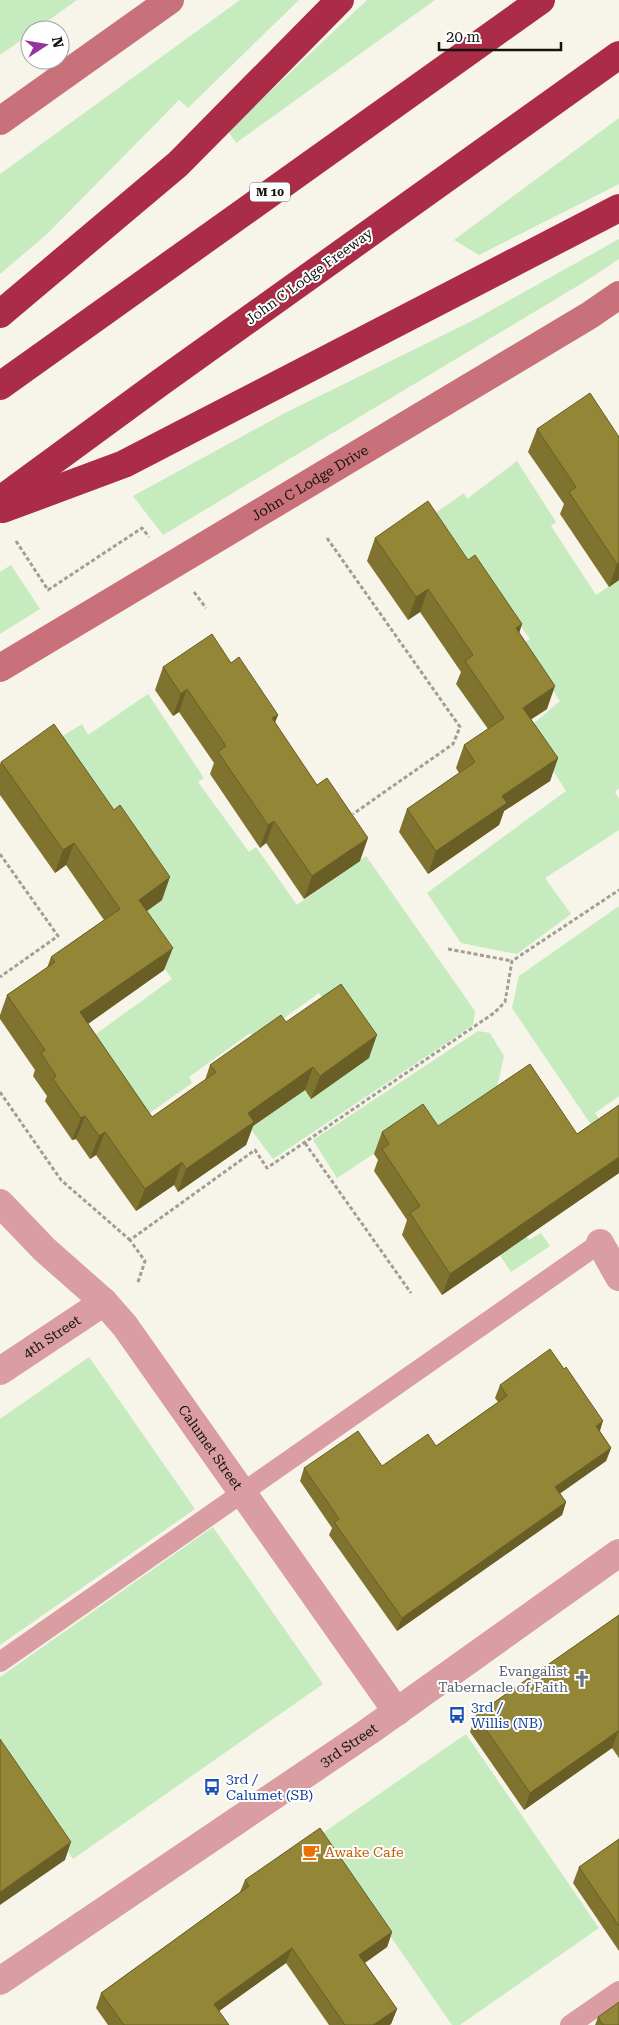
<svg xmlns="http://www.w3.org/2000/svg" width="619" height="2025" font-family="'Roboto Serif',serif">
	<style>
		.green { fill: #c5ebbe }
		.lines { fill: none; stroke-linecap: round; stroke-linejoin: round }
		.path { stroke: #a09f96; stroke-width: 3; stroke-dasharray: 4 2.5; stroke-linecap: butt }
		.service { stroke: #da9da2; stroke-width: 20 }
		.minor { stroke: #da9da2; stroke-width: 28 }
		.tertiary { stroke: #da9da2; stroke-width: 28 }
		.secondary { stroke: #c8717a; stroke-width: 28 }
		.motorway { stroke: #aa2c46; stroke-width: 28 }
		.wall { fill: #7f732f }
		.shaded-wall { fill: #685e26 }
		.building { fill: #948637; stroke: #685e26 }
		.labels { text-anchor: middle; stroke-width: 4; stroke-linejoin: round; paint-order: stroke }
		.shield { fill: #fff; stroke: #5a5a57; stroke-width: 1 }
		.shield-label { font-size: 12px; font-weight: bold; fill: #14130f }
		.street-label { font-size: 14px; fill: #14130f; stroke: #fff }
		.worship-label { font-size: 14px; fill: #5b616d; stroke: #fff; text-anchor: end }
		.transit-label { font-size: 14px; fill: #164399; stroke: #fff; text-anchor: start }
		.food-label { font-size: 14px; fill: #c56008; stroke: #fff; text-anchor: start }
	</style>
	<rect width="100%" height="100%" fill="#f7f5e9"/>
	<g class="green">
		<polygon points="0,0 77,0 35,30 30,30 30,34 0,55"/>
		<polygon points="240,0 299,0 188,108 179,100 47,234 0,274 0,174"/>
		<polygon points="367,0 435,0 236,143 228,131"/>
		<polygon points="619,118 619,184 479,255 454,240"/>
		<polygon points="619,239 619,259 589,279 163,535 133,496 285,413 472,321"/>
		<polygon points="517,461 556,522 551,526 596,595 619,580 619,788 615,792 619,799 619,830 545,878 571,914 517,954 461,943 427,893 566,791 527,729 560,701 522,644 530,639 479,568 471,574 434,514 464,493 467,499"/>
		<polygon points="11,565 40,609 0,634 0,572"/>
		<polygon points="148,694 204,778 198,782 249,852 256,847 297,905 366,856 475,1011 473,1025 273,1159 250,1128 305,1090 312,1098 328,1006 319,993 255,1039 250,1033 189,1077 192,1083 140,1120 85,1042 172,979 131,922 51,743 82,724 88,735"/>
		<polygon points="619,906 619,1096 595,1113 619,1148 619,1166 512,1008 519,976"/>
		<polygon points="478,1031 490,1033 504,1056 494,1101 455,1127 529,1240 541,1233 550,1246 511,1272 460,1195 422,1122 337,1178 313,1140"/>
		<polygon points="89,1357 195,1509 0,1645 0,1419"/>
		<polygon points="213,1527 323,1684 73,1859 0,1755 0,1677"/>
		<polygon points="466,1734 599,1928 460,2025 452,2025 320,1835"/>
	</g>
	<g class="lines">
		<g class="path">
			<polyline points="327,538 460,727 453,744 353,814"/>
			<polyline points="16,541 48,590 142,528 149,537"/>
			<polyline points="194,592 206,608"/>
			<polyline points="0,854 58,936 0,977"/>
			<polyline points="448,949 512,961"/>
			<polyline points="0,1092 61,1180 130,1240"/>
			<polyline points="305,1143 411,1293"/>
			<polyline points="138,1282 145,1261 130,1240 255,1150 267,1168 494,1013 505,1002 512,961 619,890"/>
		</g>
		<g class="service">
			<polyline points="0,1662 600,1243"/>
			<polyline points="570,2025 619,1991"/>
		</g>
		<g class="minor">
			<path id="s1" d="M0 1203 44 1249 104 1302 125 1326 397 1712"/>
			<polyline points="600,1243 619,1277"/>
			<path id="s2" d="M0 1371 104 1302"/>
		</g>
		<path class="tertiary" id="s3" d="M0 1981 368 1732 619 1553"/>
		<g class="secondary">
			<polyline points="0,121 170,0"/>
			<path id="s4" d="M0 668 590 315 619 295"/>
		</g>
		<g class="motorway">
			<polyline points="0,314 178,164 340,0"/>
			<polyline points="0,386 541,0"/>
			<polyline points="0,500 161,382 619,55"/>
			<polyline points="3,509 124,464 619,208"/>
		</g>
	</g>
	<g class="wall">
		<polygon points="537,429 619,437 619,580 609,587 560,514 564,504 528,452"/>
		<polygon points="375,538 468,560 522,624 519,633 547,709 531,719 558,758 550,781 504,811 499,825 428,874 399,832 407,809 459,773 456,768 464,745 488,729 456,684 461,672 420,612 408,620 367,561"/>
		<polygon points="231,663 278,715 275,722 360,861 304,899 266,843 260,848 210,774 214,763 179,712 173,716 155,690 163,667"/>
		<polygon points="1,762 162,900 147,911 164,970 88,1024 152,1117 205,1080 210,1065 286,1022 369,1058 311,1099 305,1090 253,1126 246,1145 178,1192 174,1185 136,1211 96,1155 90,1159 76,1139 72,1140 45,1101 47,1096 33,1076 35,1070 0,1019 0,1015 7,995 47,968 51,957 104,920 66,865 55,873 0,795 0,764"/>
		<polygon points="619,1105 619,1173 442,1295 402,1235 407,1220 374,1171 378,1160 374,1154 382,1132 438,1126 577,1134"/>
		<polygon points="500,1385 600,1431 611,1448 606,1461 560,1493 566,1502 562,1515 397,1631 329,1535 332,1528 300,1481 304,1468 382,1466 436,1446 498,1402 495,1398"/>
		<polygon points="619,1615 619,1758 612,1748 524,1810 470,1732 476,1715"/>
		<polygon points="619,1839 619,1951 573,1883 579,1867"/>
		<polygon points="245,1880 392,1932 387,1947 365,1963 397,2009 391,2024 389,2025 329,2025 286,1963 219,2011 229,2025 108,2025 96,2008 101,1993 240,1892"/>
		<polygon points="598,2017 619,2025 595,2025"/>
	</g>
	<g class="shaded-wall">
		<polygon points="619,563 619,580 609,587 617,564"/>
		<polygon points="428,589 420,612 408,620 416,597"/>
		<polygon points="522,624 514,647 516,628"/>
		<polygon points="555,686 547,709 515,730 523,708"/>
		<polygon points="187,689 179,712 173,716 181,694"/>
		<polygon points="278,715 269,737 272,718"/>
		<polygon points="558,758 550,781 504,811 499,825 428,874 436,851 502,796"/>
		<polygon points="274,821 266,843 260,848 268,825"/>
		<polygon points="368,838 360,861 304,899 312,876"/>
		<polygon points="74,843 66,865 55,873 63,850"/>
		<polygon points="170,877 162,900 131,922 139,900"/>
		<polygon points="173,948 164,970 72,1035 80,1012"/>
		<polygon points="377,1035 369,1058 311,1099 320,1076"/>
		<polygon points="313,1067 305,1090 253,1126 246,1145 178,1192 186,1169 248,1113"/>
		<polygon points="85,1116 76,1139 72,1140 81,1118"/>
		<polygon points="105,1132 96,1155 90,1159 99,1136"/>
		<polygon points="619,1157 619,1173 442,1295 450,1274"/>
		<polygon points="182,1162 174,1185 136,1211 145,1189"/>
		<polygon points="603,1421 599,1434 596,1426"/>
		<polygon points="611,1448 606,1461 551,1500 555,1487"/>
		<polygon points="566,1502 562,1515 397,1631 402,1618"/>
		<polygon points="618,1731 612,1748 524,1810 530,1793"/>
		<polygon points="71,1842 65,1860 0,1905 0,1892"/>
		<polygon points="392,1932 387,1947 354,1970 359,1955"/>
		<polygon points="292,1948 286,1963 208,2019 214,2004"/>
		<polygon points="397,2009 391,2024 389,2025 373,2025"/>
	</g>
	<g class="building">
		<polygon points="590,393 619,437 619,563 617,564 569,492 576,487 537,429"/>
		<polygon points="428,501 468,560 475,555 522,624 516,628 555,686 523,708 558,758 502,796 507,803 436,851 407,809 475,762 464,745 504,718 465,661 473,655 428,589 416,597 375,538"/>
		<polygon points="212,634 231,663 239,657 278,715 272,718 317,785 327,778 368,838 312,876 274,821 268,825 218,752 226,746 187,689 181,694 163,667"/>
		<polygon points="54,724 114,810 120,805 170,877 139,900 173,948 80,1012 152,1117 216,1072 210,1065 281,1015 286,1022 341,984 377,1035 320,1076 313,1067 248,1113 254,1122 186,1169 182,1162 145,1189 105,1132 99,1136 85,1116 81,1118 53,1079 56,1076 41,1053 45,1050 7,995 55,962 51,957 120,909 74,843 63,850 1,762"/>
		<polygon points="530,1064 577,1134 619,1105 619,1157 450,1274 410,1213 420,1206 382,1149 389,1144 382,1132 423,1104 438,1126"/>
		<polygon points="550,1349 564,1369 566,1367 603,1421 596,1426 611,1448 555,1487 566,1502 402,1618 334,1522 339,1519 304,1468 358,1431 382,1466 428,1434 436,1446 507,1396 500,1385"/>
		<polygon points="619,1615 619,1733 618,1731 530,1793 476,1715"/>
		<polygon points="0,1739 71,1842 0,1892"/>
		<polygon points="320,1828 392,1932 359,1955 397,2009 373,2025 345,2025 292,1948 214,2004 229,2025 124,2025 101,1993 249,1886 245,1880"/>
		<polygon points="619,1839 619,1926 579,1867"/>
		<polygon points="619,2002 619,2025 603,2025 598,2017"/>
	</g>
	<defs>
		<g id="church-bare" transform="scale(1.35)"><path d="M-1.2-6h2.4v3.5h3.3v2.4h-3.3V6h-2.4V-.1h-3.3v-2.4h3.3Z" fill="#6b7280" stroke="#fff" stroke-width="2.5" paint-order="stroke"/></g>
		<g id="bus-bare" transform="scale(1.35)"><path d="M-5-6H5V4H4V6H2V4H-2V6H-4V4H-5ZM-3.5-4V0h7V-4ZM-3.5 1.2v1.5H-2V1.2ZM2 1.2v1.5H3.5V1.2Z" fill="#1a4fb4" stroke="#fff" stroke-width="2.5" paint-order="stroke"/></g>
		<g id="cafe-bare" transform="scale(1.35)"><path d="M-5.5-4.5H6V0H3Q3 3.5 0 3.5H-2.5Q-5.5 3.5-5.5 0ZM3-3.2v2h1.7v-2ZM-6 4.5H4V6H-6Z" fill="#e8710a" stroke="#fff" stroke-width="2.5" paint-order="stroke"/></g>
	</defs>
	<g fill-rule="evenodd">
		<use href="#church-bare" x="582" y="1679"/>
		<use href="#bus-bare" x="457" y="1715"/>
		<use href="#bus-bare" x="212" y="1787"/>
		<use href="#cafe-bare" x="311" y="1852"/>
	</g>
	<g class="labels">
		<rect class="shield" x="250" y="182.5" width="40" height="19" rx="4"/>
		<g class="shield-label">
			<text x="270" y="196">M 10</text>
		</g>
		<g class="street-label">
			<text transform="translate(309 276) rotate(-36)" y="5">John C Lodge Freeway</text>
			<text dy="5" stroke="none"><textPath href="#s4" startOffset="361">John C Lodge Drive</textPath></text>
			<text dy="5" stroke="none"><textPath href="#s2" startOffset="62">4th Street</textPath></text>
			<text dy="5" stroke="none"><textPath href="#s1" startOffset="324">Calumet Street</textPath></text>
			<text dy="5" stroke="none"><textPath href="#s3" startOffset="421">3rd Street</textPath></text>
		</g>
		<g class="worship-label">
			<text x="568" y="1676">Evangalist<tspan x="568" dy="16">Tabernacle of Faith</tspan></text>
		</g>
		<g class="transit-label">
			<text x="471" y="1712">3rd /<tspan x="471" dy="16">Willis (NB)</tspan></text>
			<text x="226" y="1784">3rd /<tspan x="226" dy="16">Calumet (SB)</tspan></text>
		</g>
		<g class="food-label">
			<text x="325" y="1857">Awake Cafe</text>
		</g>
	</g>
	<g transform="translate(45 45) rotate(78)"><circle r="24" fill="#ffffff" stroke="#a1a19f"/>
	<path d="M0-4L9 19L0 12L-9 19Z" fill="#94349c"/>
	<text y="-8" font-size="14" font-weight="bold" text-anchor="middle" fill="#14130f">N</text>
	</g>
	<path d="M439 42v8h122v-8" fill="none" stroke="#14130f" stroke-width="2.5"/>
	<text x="446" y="42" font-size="15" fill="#14130f" stroke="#ffffff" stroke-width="4" paint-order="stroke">20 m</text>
</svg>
